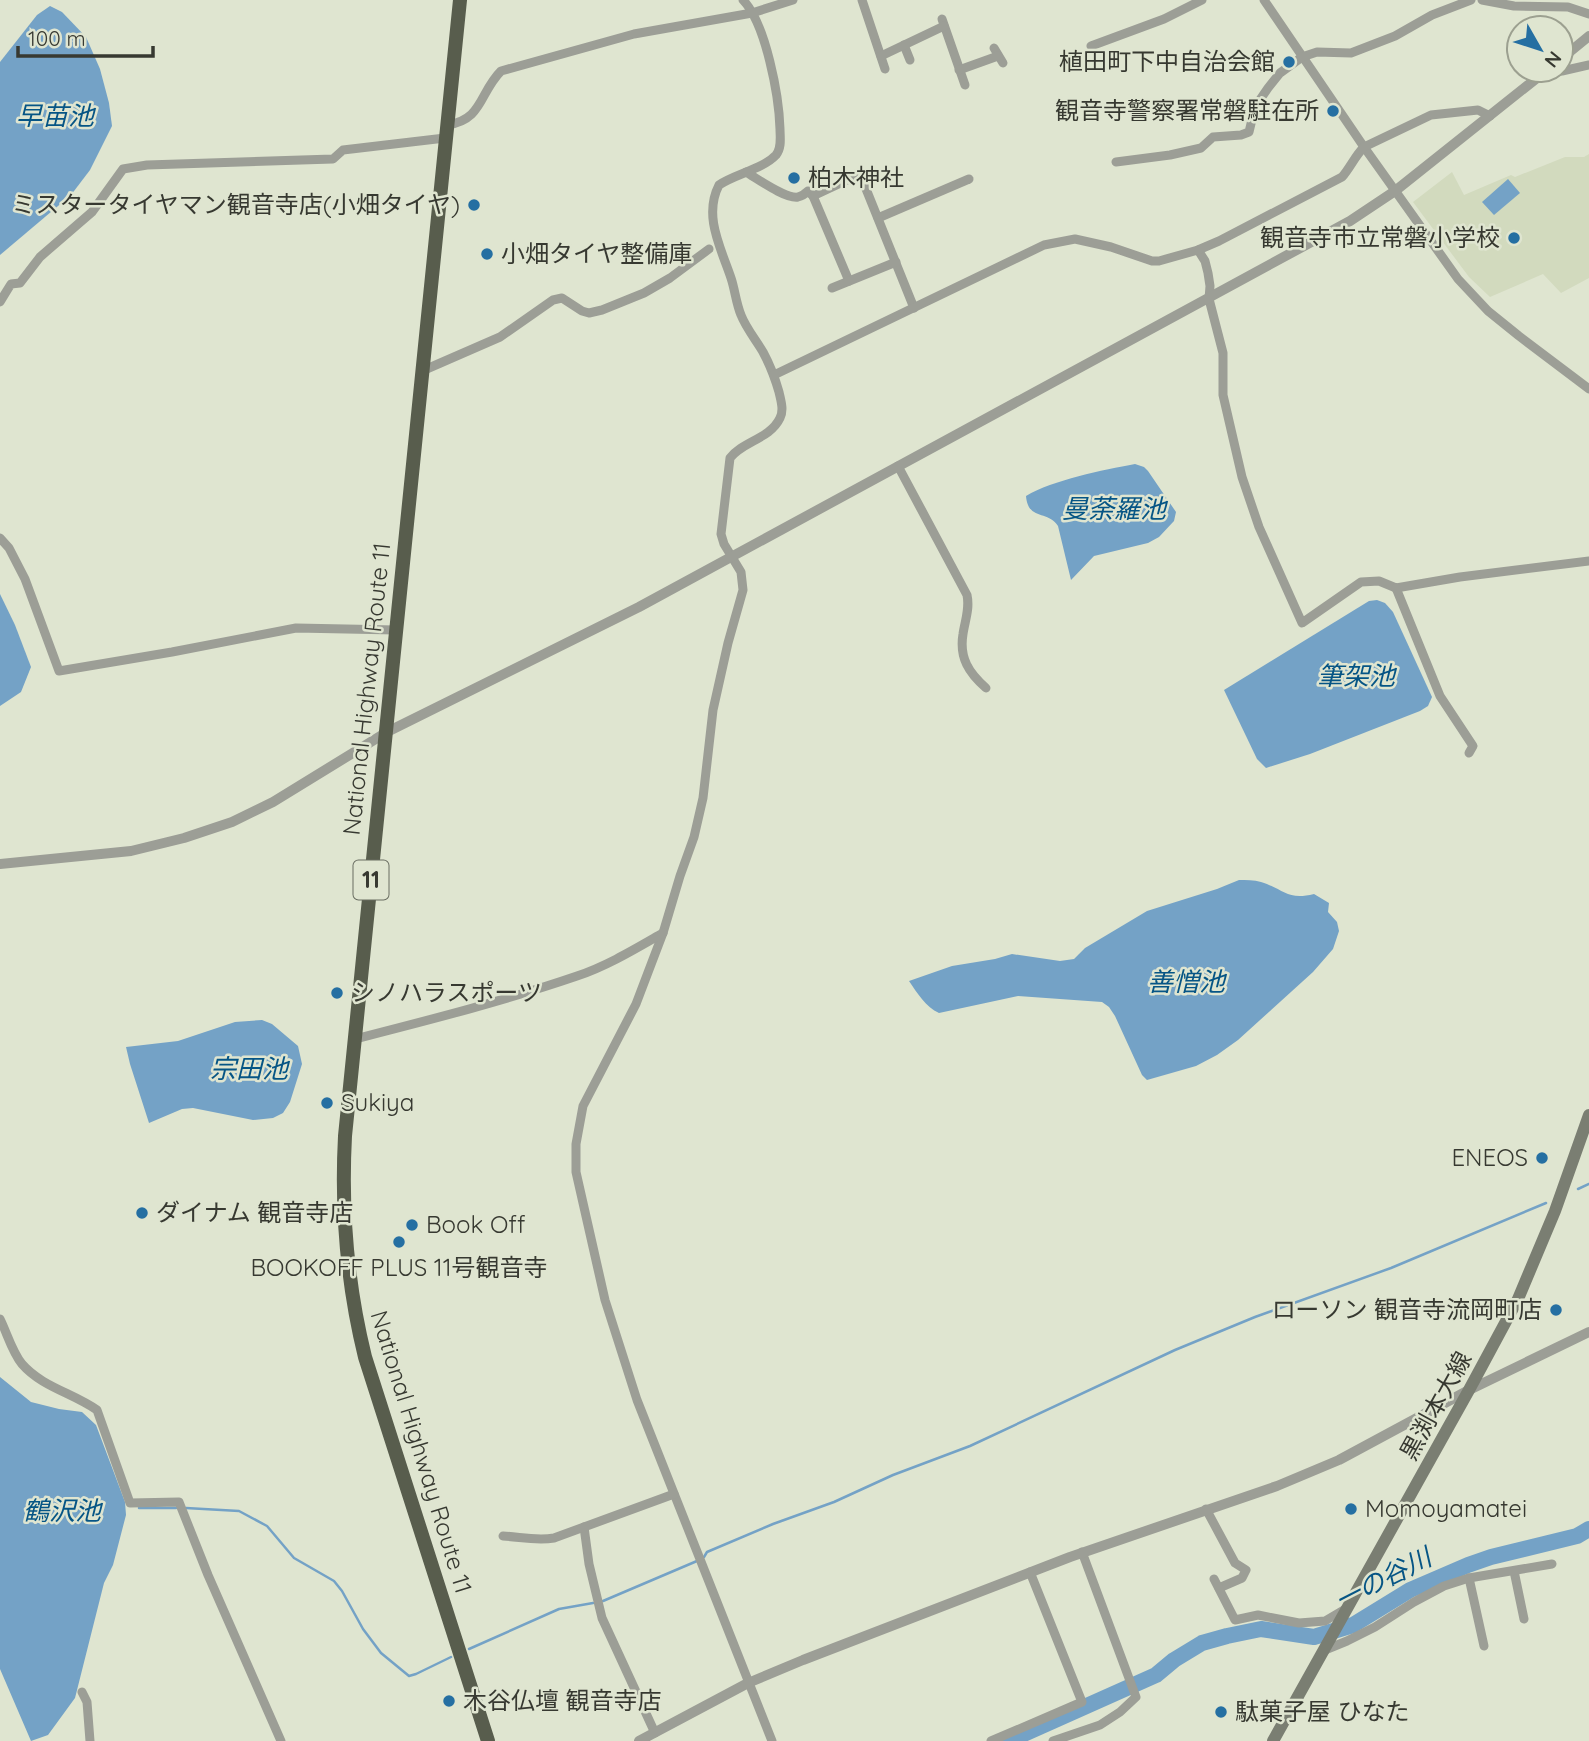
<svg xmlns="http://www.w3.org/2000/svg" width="1589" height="1741" font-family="Quicksand,'Noto Sans JP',sans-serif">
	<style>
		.built { fill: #d2dabe }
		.water { fill: #74a2c6 }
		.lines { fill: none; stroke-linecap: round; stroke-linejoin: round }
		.stream { stroke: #74a2c6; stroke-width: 2.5 }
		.river { stroke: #74a2c6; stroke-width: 16 }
		.minor { stroke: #9c9e96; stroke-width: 9 }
		.tertiary { stroke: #9c9e96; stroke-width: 10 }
		.secondary { stroke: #7a7e72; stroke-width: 12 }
		.trunk { stroke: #585d4d; stroke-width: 14 }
		.poi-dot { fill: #256fa2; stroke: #dfe5d0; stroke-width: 2.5 }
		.labels { text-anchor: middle; stroke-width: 5; stroke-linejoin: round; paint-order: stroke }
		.shield { fill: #dfe5d0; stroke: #696d61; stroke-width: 2 }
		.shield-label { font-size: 23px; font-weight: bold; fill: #373931 }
		.poi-label { font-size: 24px; fill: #373931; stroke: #dfe5d0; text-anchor: start }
		.street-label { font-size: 24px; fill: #373931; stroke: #dfe5d0 }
		.water-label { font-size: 26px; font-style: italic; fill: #065585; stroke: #dfe5d0 }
	</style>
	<rect width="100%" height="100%" fill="#dfe5d0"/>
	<polygon class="built" points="1589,154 1589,278 1561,293 1543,274 1490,297 1469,277 1413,202 1452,172 1464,195 1511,175 1515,177 1565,157 1584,157"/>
	<g class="water">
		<polygon points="50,6 62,12 86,37 100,69 109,103 112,126 90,170 71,195 0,255 0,62 37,15"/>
		<polygon points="1508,179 1520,193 1494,215 1482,202"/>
		<path d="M1135 464 1144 467 1148 471 1176 512 1174 521 1159 537 1148 543 1094 556 1071 580 1058 526C1048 510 1028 521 1026 496 1053 480 1103 470 1135 464Z"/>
		<polygon points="0,594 15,625 31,667 21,692 0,706"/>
		<polygon points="1377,600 1385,603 1393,612 1432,697 1428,706 1420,711 1310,754 1266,768 1257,759 1224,690 1369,601"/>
		<path d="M1239 880C1246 880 1254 880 1261 882 1284 889 1287 901 1314 894L1329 903 1328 912 1337 922 1339 931 1333 949 1313 972 1238 1040 1217 1055 1196 1066 1147 1080 1142 1075 1115 1016 1109 1007 1102 1002 1018 996 939 1013C926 1007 917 993 909 981L952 966 995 959 1012 954 1060 961 1074 959 1085 948 1147 911 1217 889Z"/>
		<polygon points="262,1020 272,1024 298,1046 302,1064 290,1102 283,1113 273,1118 253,1120 193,1108 182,1109 149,1123 130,1064 126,1047 178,1041 235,1022"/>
		<polygon points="0,1377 31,1402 59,1409 82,1412 96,1425 125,1502 126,1515 113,1565 104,1583 75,1698 48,1735 31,1741 0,1669"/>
	</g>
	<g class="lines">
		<g class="stream">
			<polyline points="1578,1189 1589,1184"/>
			<polyline points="139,1508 176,1508"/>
			<polyline points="186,1508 239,1511 267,1526 294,1558 334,1581 342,1591 363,1629 381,1653 409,1676 416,1674 451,1657"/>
			<polyline points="704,1557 707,1552 773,1524 834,1502 893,1475 970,1446 1175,1350 1255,1317 1391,1268 1546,1203"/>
			<polyline points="603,1601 697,1561"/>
			<polyline points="469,1649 559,1609 593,1603"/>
		</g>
		<polyline class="river" points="1008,1741 1156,1675 1174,1660 1202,1643 1227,1636 1261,1629 1314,1637 1353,1625 1410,1590 1468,1565 1491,1557 1577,1536 1589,1529"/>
		<g class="minor">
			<path d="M743 0C766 24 779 96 780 129 780 137 782 148 776 155 763 169 735 174 719 185 703 216 721 248 731 278 735 290 736 303 741 315 746 328 756 340 763 352 770 365 775 378 779 392 781 401 784 410 780 418 770 439 743 441 730 458L721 534 724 544 741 572 743 590 728 643 713 710 703 798 694 837 680 876 663 933 636 1004 583 1106 576 1144V1172L605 1300 637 1400 772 1741"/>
			<polyline points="862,0 885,69"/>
			<polyline points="1264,0 1364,147 1458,279 1488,311 1519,336 1589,389"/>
			<polyline points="1482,0 1514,6 1568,7 1589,14"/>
			<polyline points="942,19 965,85"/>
			<polyline points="904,45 910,60"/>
			<polyline points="1091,46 1164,19 1202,0"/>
			<polyline points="994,48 1003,63"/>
			<polyline points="881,56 944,26"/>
			<polyline points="959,70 998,56"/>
			<polyline points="1545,72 1562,71 1589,65"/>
			<path d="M447 125C483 120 479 93 501 71L634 34 752 13 793 0"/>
			<polyline points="1116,162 1170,155 1201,148 1213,137 1241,135 1249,132 1255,107 1268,88 1280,73 1302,57 1317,52 1351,53 1395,36 1432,15 1471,0"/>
			<path d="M746 172C758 179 785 199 798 197 802 196 806 193 808 191L813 196"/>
			<polyline points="878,218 969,179"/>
			<polyline points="1198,250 1205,261 1208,273 1210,286 1209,299 1223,353 1223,395 1242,477 1259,527 1302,623 1361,582 1379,581 1396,588 1460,577 1589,561"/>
			<polyline points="849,281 813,196 860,174 914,308"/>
			<polyline points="832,288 896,262"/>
			<polyline points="0,302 11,284 20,283 40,257 92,212 123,169 147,165 333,159 343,150 445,138"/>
			<polyline points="422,371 500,337 553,300 562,298 582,311 589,313 602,310 644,293 670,278 709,249"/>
			<path d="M774 375 1044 245 1075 239 1111 247 1152 261H1159L1198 250 1219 241 1342 177C1350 168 1355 156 1364 147L1431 115 1478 110 1490 116"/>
			<path d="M898 466 967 595C970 609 965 620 963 634 959 658 969 673 986 688"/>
			<polyline points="0,538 9,548 25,579 59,671 172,652 296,628 396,630"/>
			<polyline points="1396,588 1440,696 1473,746 1469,753"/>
			<path d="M355 1039C429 1020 504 1001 577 976 607 966 635 949 663 933"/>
			<path d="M0 1319C7 1333 12 1352 22 1364 42 1387 73 1393 97 1410L130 1503 179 1502 208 1575 281 1741"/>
			<polyline points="1206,1509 1235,1563 1246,1570 1242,1578 1219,1588"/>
			<polyline points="584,1527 589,1564 602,1618 655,1733"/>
			<path d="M503 1536C521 1537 536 1541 554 1538L674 1494"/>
			<polyline points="1514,1571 1524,1619"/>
			<polyline points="1469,1578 1484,1646"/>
			<polyline points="1214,1579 1235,1620 1258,1615 1299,1623 1325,1621 1347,1608"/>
			<polyline points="1325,1650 1347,1641 1375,1627 1414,1602 1444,1586 1469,1578 1552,1564"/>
			<polyline points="82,1692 87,1702 90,1741"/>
			<polyline points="991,1741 1082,1702 1030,1572"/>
			<polyline points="1053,1741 1100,1725 1120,1712 1136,1697 1082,1552"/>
		</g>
		<g class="tertiary">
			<polyline points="1561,59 1589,36"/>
			<polyline points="0,864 131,851 184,838 232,822 273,802 387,732 639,607 1350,221 1395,191 1547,70"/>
			<polyline points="639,1741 748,1683 803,1660 1070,1557 1277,1486 1339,1460 1469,1390 1589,1332"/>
		</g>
		<polyline class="secondary" points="1273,1741 1469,1390 1518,1299 1555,1211 1589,1115"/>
		<path class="trunk" d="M460 0 345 1136C341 1211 347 1284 365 1357L488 1741"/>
	</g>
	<g class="poi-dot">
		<circle cx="1289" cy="62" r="7"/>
		<circle cx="1333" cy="111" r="7"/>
		<circle cx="794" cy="178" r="7"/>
		<circle cx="474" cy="205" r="7"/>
		<circle cx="1514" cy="238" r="7"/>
		<circle cx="487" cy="254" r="7"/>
		<circle cx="337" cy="993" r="7"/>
		<circle cx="327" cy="1103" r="7"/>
		<circle cx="1542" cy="1158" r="7"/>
		<circle cx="142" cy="1213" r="7"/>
		<circle cx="412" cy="1225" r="7"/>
		<circle cx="399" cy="1242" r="7"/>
		<circle cx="1556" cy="1310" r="7"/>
		<circle cx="1351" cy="1509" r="7"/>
		<circle cx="449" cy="1701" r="7"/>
		<circle cx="1221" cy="1712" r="7"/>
	</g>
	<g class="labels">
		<rect class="shield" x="353.5" y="860.5" width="35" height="39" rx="5"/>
		<g class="shield-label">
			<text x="371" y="888">11</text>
		</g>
		<g class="poi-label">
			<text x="1275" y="70" text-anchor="end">植田町下中自治会館</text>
			<text x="1319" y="119" text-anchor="end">観音寺警察署常磐駐在所</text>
			<text x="808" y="186">柏木神社</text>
			<text x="460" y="213" text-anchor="end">ミスタータイヤマン観音寺店(小畑タイヤ)</text>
			<text x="1500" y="246" text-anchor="end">観音寺市立常磐小学校</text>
			<text x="501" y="262">小畑タイヤ整備庫</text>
			<text x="351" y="1001">シノハラスポーツ</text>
			<text x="341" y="1111">Sukiya</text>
			<text x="1528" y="1166" text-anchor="end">ENEOS</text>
			<text x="156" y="1221">ダイナム 観音寺店</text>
			<text x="426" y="1233">Book Off</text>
			<text x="399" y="1276" text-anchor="middle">BOOKOFF PLUS 11号観音寺</text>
			<text x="1542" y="1318" text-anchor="end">ローソン 観音寺流岡町店</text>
			<text x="1365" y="1517">Momoyamatei</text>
			<text x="463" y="1709">木谷仏壇 観音寺店</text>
			<text x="1235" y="1720">駄菓子屋 ひなた</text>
		</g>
		<g class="street-label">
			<text transform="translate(367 689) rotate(-84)" y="8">National Highway Route 11</text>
			<text transform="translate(1436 1406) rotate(-61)" y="8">黒渕本大線</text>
			<text transform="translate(421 1452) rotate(73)" y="8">National Highway Route 11</text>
		</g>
		<g class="water-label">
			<text x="55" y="125">早苗池</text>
			<text x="1114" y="518">曼荼羅池</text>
			<text x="1356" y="685">筆架池</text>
			<text x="1186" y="991">善憎池</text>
			<text x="249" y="1078">宗田池</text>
			<text x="62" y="1520">鶴沢池</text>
			<text transform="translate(1383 1579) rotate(-27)" y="9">一の谷川</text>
		</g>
	</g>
	<g transform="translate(1540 49) rotate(129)"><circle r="33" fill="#dfe5d0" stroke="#9ca090" stroke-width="2"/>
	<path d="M0-5L12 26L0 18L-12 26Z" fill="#256fa2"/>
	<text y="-10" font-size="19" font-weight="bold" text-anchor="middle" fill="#373931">N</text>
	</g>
	<path d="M18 46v10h135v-10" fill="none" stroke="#373931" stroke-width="3.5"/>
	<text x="28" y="46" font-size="21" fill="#373931" stroke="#dfe5d0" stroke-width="5" paint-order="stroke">100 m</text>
</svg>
